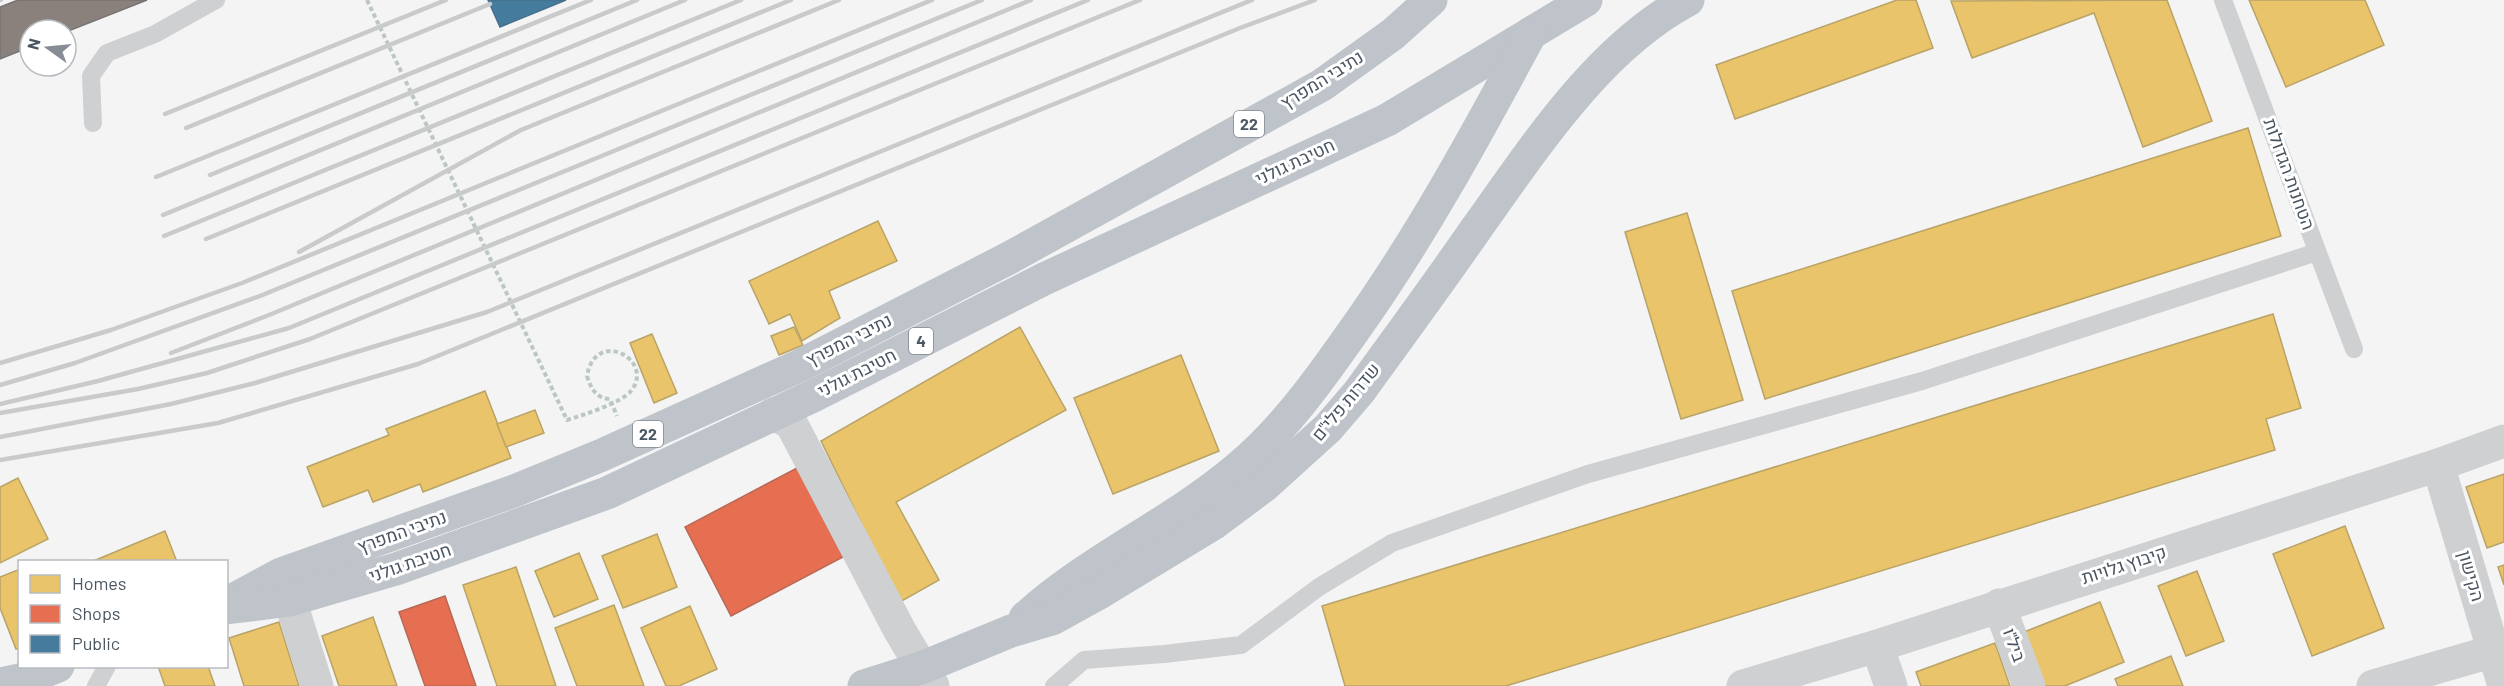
<svg xmlns="http://www.w3.org/2000/svg" width="2504" height="686" font-family="Barlow,Heebo,sans-serif">
	<style>
		.homes { fill: #e9c46a; stroke: #b9a367; stroke-width: 1.5 }
		.shops { fill: #e76f51; stroke: #b86856; stroke-width: 1.5 }
		.public { fill: #457b9d; stroke: #46708b; stroke-width: 1.5 }
		.industry { fill: #8a817c; stroke: #777474; stroke-width: 1.5 }
		.lines { fill: none; stroke-linecap: round; stroke-linejoin: round }
		.path { stroke: #bcc7c4; stroke-width: 4; stroke-dasharray: 4.5 3; stroke-linecap: butt }
		.lane { stroke: #ced0d2; stroke-width: 18 }
		.street { stroke: #ced0d2; stroke-width: 33 }
		.highway { stroke: #bec4c9; stroke-width: 33 }
		.rail { stroke: #c9cacc; stroke-width: 4.5 }
		.labels { text-anchor: middle; stroke-width: 6; stroke-linejoin: round; paint-order: stroke }
		.shield { fill: #fff; stroke: #808990; stroke-width: 1.5 }
		.shield-label { font-size: 16px; font-weight: bold; fill: #4a5661 }
		.street-label { font-size: 18px; fill: #4a5661; stroke: #fff }
	</style>
	<rect width="100%" height="100%" fill="#f4f4f4"/>
	<g class="homes">
		<polygon points="1897,0 1916,0 1933,48 1735,119 1716,65"/>
		<polygon points="2167,0 2212,121 2143,147 2094,13 1972,58 1951,1"/>
		<polygon points="2249,0 2365,0 2384,45 2286,87"/>
		<polygon points="2248,128 2281,236 1765,399 1732,291"/>
		<polygon points="1687,213 1743,400 1681,419 1625,232"/>
		<polygon points="878,221 897,261 829,291 840,318 802,341 790,314 769,324 749,281"/>
		<polygon points="2273,314 2301,408 2266,419 2275,450 1506,686 1345,686 1322,606"/>
		<polygon points="794,327 803,345 779,355 771,336"/>
		<polygon points="1020,327 1066,410 896,502 939,580 900,602 821,441"/>
		<polygon points="652,334 677,393 654,403 630,343"/>
		<polygon points="1181,355 1219,451 1113,494 1074,398"/>
		<polygon points="485,391 511,458 423,492 420,484 373,502 368,490 323,507 307,467 389,435 386,429"/>
		<polygon points="535,410 544,433 506,447 497,424"/>
		<polygon points="2504,474 2504,542 2487,548 2466,487"/>
		<polygon points="18,478 48,539 0,563 0,487"/>
		<polygon points="2345,526 2384,628 2312,656 2273,554"/>
		<polygon points="165,531 177,562 91,562"/>
		<polygon points="657,534 677,587 623,608 602,556"/>
		<polygon points="579,553 598,599 554,617 535,571"/>
		<polygon points="2504,565 2504,585 2498,567"/>
		<polygon points="516,567 556,686 497,686 463,585"/>
		<polygon points="20,569 20,648 16,649 0,608 0,577"/>
		<polygon points="2197,571 2224,641 2186,656 2158,586"/>
		<polygon points="2100,602 2124,662 2065,686 2045,686 2024,632"/>
		<polygon points="614,605 644,686 577,686 555,628"/>
		<polygon points="690,606 717,669 679,686 666,686 641,628"/>
		<polygon points="373,617 397,686 339,686 322,636"/>
		<polygon points="279,622 299,686 244,686 229,638"/>
		<polygon points="1995,643 2010,686 1921,686 1916,672"/>
		<polygon points="2171,656 2183,686 2118,686 2115,679"/>
		<polygon points="158,666 208,666 215,686 165,686"/>
	</g>
	<g class="shops">
		<polygon points="797,468 843,557 731,616 685,527"/>
		<polygon points="445,596 476,686 425,686 399,612"/>
	</g>
	<polygon class="public" points="488,0 566,0 500,27"/>
	<polygon class="industry" points="18,0 147,0 66,32 66,30 30,30 30,47 0,59 0,7"/>
	<g class="lines">
		<path class="path" d="M367 0 567 420C583 415 621 403 631 391 656 360 595 327 587 376 591 389 596 398 610 399L617 416"/>
		<g class="lane">
			<polyline points="2223,0 2354,349"/>
			<polyline points="93,123 91,76 107,53 155,34 216,0"/>
			<polyline points="96,686 107,666"/>
			<polyline points="1054,686 1084,660 1164,654 1241,645 1319,587 1392,543 1588,474 1922,381 2317,252"/>
		</g>
		<g class="street">
			<polyline points="773,414 791,423 900,631 933,686"/>
			<polyline points="2438,465 2504,686"/>
			<polyline points="290,600 317,686"/>
			<polyline points="1999,605 2029,686"/>
			<polyline points="1877,646 1891,686"/>
			<polyline points="1743,686 1877,646 2438,465 2504,441"/>
			<polyline points="2373,686 2504,648"/>
		</g>
		<g class="highway">
			<polyline points="233,600 281,574 514,491 602,455 801,365 1009,258 1322,85 1393,34 1431,0"/>
			<polyline points="226,608 290,600 396,569 607,493 815,395 1044,279 1387,120 1586,0"/>
			<path d="M1025 618C1090 559 1172 524 1239 467 1283 430 1317 383 1350 336 1419 240 1475 137 1531 33"/>
			<polyline points="0,684 29,678 58,666"/>
			<path d="M864 686 921 668 1011 631 1052 619 1101 592 1213 524 1264 486 1328 428 1359 392C1398 338 1438 284 1476 229 1534 148 1598 48 1688 0"/>
		</g>
		<g class="rail">
			<polyline points="0,0 1,0"/>
			<polyline points="165,114 446,0"/>
			<polyline points="186,128 490,4"/>
			<polyline points="210,175 637,0"/>
			<polyline points="156,177 591,0"/>
			<polyline points="163,215 685,0"/>
			<polyline points="164,236 741,0"/>
			<polyline points="206,239 791,0"/>
			<polyline points="299,252 521,130 839,0"/>
			<polyline points="171,353 269,315 1031,0"/>
			<polyline points="0,363 111,330 242,283 932,0"/>
			<polyline points="0,385 75,363 260,296 982,0"/>
			<polyline points="0,404 98,381 289,328 1088,0"/>
			<polyline points="0,413 138,389 207,373 310,339 1140,0"/>
			<polyline points="0,437 171,404 255,383 487,312 1252,0"/>
			<polyline points="0,460 218,423 418,364 1240,28 1315,0"/>
		</g>
	</g>
	<g class="labels">
		<g class="shield">
			<rect x="1234" y="111" width="30" height="26" rx="4.5"/>
			<rect x="909" y="328" width="24" height="26" rx="4.5"/>
			<rect x="633" y="421" width="30" height="26" rx="4.5"/>
		</g>
		<g class="shield-label">
			<text x="1249" y="130">22</text>
			<text x="921" y="347">4</text>
			<text x="648" y="440">22</text>
		</g>
		<g class="street-label">
			<text transform="translate(1322 80) rotate(-32)" y="6">נתיבי המפרץ</text>
			<text transform="translate(1295 162) rotate(-25)" y="6">חטיבת גולני</text>
			<text transform="translate(2289 174) rotate(70)" y="6">הטחנות הגדולות</text>
			<text transform="translate(849 340) rotate(-27)" y="6">נתיבי המפרץ</text>
			<text transform="translate(857 373) rotate(-27)" y="6">חטיבת גולני</text>
			<text transform="translate(1346 402) rotate(-50)" y="6">שדרות פלי"ם</text>
			<text transform="translate(402 532) rotate(-20)" y="6">נתיבי המפרץ</text>
			<text transform="translate(410 563) rotate(-19)" y="6">חטיבת גולני</text>
			<text transform="translate(2124 565) rotate(-18)" y="6">קיבוץ גלויות</text>
			<text transform="translate(2471 576) rotate(74)" y="6">הקישון</text>
			<text transform="translate(2014 645) rotate(70)" y="6">ביל"ו</text>
		</g>
	</g>
	<rect x="18" y="560" width="210" height="108" fill="#ffffff" stroke="#b7bbc0" stroke-width="1.5"/>
	<rect x="30" y="575" width="30" height="18" fill="#e9c46a" stroke="#b7bbc0" stroke-width="1.5"/>
	<text x="72" y="590" font-size="18" fill="#4a5661">Homes</text>
	<rect x="30" y="605" width="30" height="18" fill="#e76f51" stroke="#b7bbc0" stroke-width="1.5"/>
	<text x="72" y="620" font-size="18" fill="#4a5661">Shops</text>
	<rect x="30" y="635" width="30" height="18" fill="#457b9d" stroke="#b7bbc0" stroke-width="1.5"/>
	<text x="72" y="650" font-size="18" fill="#4a5661">Public</text>
	<g transform="translate(48 48) rotate(285)"><circle r="28" fill="#ffffff" stroke="#b7bbc0" stroke-width="1.5"/>
	<path d="M0-4.5L10 22L0 15L-10 22Z" fill="#868d94"/>
	<text y="-9" font-size="16" font-weight="bold" text-anchor="middle" fill="#4a5661">N</text>
	</g>
</svg>
